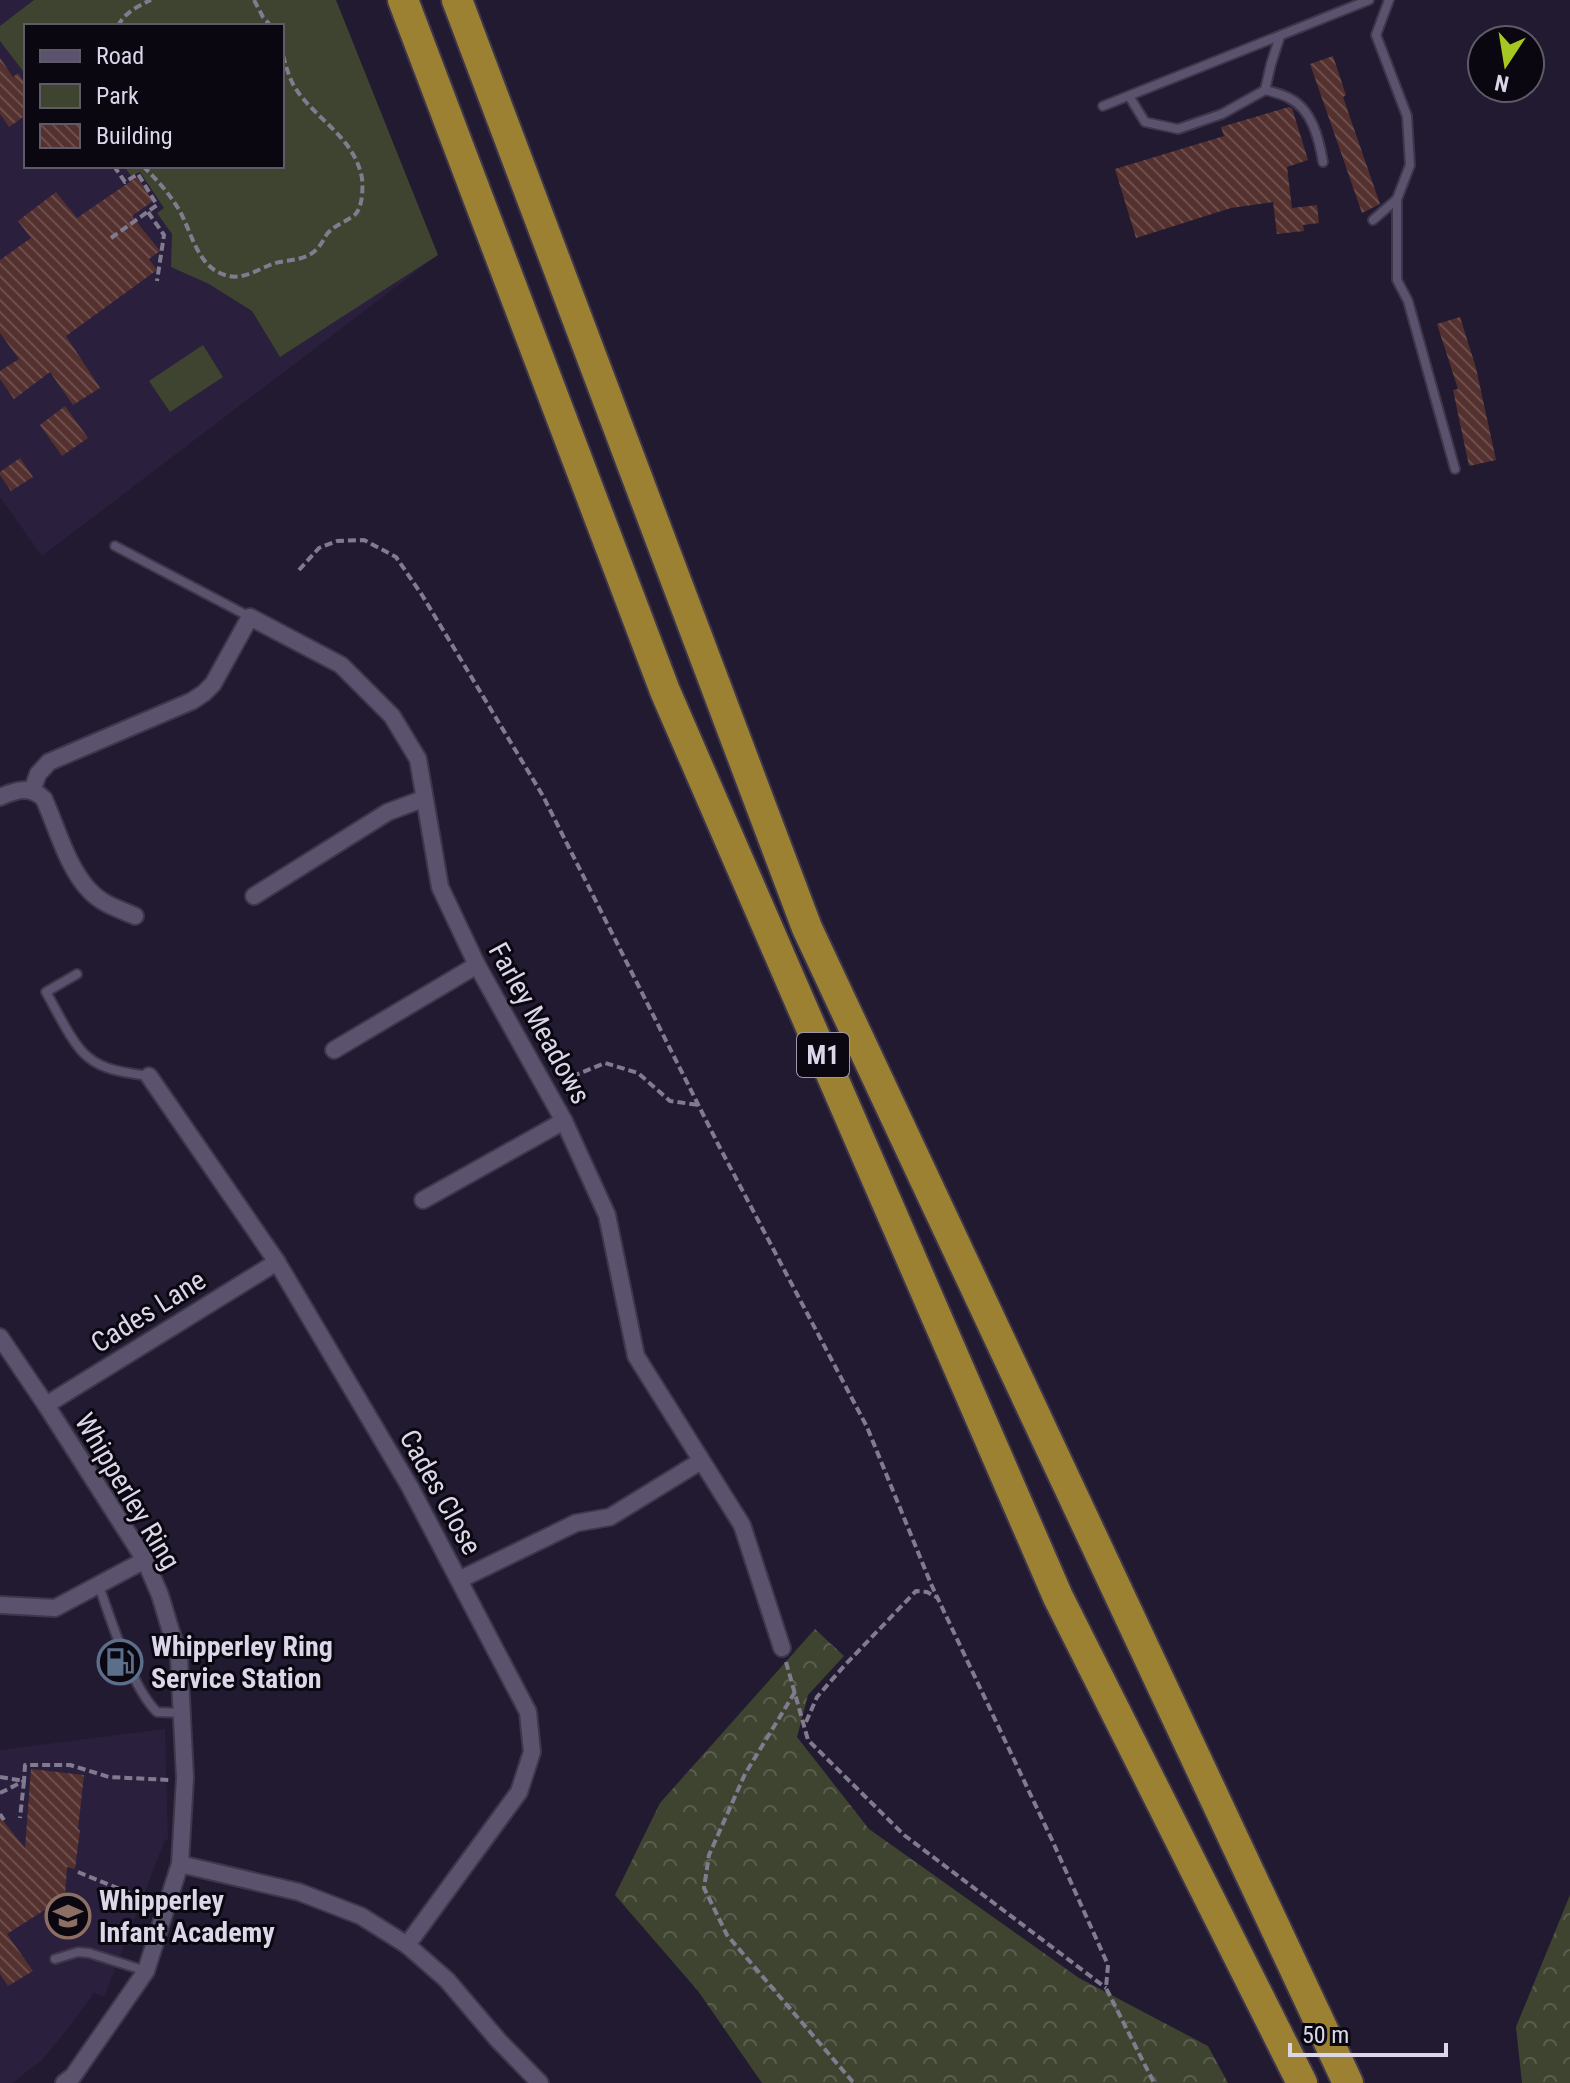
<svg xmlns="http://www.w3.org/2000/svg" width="1570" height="2083" font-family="'Roboto Condensed',sans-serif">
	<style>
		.built { fill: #2a1f3d; fill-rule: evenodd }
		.forest { fill: url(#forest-crowns) }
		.park { fill: #3e4430 }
		.building { fill: url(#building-back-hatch) }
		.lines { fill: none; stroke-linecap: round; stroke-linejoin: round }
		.service-casing { stroke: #3e374a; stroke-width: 12 }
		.minor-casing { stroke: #3e374a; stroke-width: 20 }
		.motorway-casing { stroke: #3e374a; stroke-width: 34 }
		.path { stroke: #817b8f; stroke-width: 4; stroke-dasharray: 8 4; stroke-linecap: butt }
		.service { stroke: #5b526e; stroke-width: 8 }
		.minor { stroke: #5b526e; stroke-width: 16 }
		.motorway { stroke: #9d8133; stroke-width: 30 }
		.labels { text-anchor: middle; stroke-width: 6; stroke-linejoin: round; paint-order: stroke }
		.shield { fill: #0a0711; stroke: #9d99a8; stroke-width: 2 }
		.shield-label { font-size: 26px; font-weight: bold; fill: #dcd7e8 }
		.street-label { font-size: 28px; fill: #dcd7e8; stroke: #0a0711 }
		.poi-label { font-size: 28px; font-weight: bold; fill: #dcd7e8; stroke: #0a0711; text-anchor: start }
	</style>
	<defs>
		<pattern id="forest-crowns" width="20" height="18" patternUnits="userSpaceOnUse" patternTransform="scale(2)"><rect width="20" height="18" fill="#3e4430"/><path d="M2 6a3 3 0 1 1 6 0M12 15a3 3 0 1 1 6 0" fill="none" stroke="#595e4e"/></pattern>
		<pattern id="building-back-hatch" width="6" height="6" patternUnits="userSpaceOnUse" patternTransform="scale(2)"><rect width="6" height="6" fill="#54312f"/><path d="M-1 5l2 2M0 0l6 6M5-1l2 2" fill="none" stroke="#6c4e4d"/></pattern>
	</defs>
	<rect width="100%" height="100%" fill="#221a31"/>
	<g class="built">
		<path d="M0 0H336L438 255 42 556 0 497ZM26 26H282V166H26Z"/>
		<polygon points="165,1729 168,1840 165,1840 104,1997 94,1993 70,2026 42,2060 12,2083 0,2083 0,1750"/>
	</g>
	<g class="forest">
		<polygon points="815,1629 844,1656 808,1695 797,1737 869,1829 1079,1978 1208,2046 1228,2083 762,2083 698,1991 615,1895 660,1803"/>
		<polygon points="1570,1895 1570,2083 1522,2083 1516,2027"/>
	</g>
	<g class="park">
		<polygon points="34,0 336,0 438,255 280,357 252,311 209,284 171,267 172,234 157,213 164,208 140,172 131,176 124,166 282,166 282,26 26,26 26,75 0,41 0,26"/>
		<polygon points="203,345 223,377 170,412 149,381"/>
	</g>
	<g class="building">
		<polygon points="1333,56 1346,95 1343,97 1380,204 1362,213 1310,64"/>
		<polygon points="0,58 13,77 18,73 26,84 26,115 9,127 0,114"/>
		<polygon points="1289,107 1292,108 1308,160 1287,167 1292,208 1317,205 1319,223 1303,225 1304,231 1277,234 1273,202 1231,208 1136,238 1115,169 1224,136 1221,127"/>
		<polygon points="137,177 153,201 132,216 160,251 149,259 157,270 66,336 100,388 73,405 50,372 14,399 0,379 0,371 19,359 0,333 0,260 31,238 18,221 56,192 77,218"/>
		<polygon points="1460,317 1476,368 1496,460 1469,466 1453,390 1458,389 1437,324"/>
		<polygon points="65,406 88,438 62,456 40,425"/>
		<polygon points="20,458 33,477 11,491 0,475 0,472"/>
		<polygon points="31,1769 84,1775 78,1829 80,1830 75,1869 67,1867 65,1897 7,1934 33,1971 8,1986 0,1974 0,1817 25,1848"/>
	</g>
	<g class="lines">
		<g class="service-casing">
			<g id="service">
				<path d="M1265 90C1273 92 1282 94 1289 98 1312 109 1319 139 1323 162"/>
				<polyline points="1129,96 1145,122 1178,129 1222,114 1265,90 1271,64 1280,36"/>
				<polyline points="1103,106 1369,0"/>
				<polyline points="1397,199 1397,280 1408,301 1455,469"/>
				<polyline points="1373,220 1397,199 1410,165 1407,116 1376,35 1389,0"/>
				<polyline points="115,546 250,617"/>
				<path d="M77 974 46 992C56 1009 73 1046 88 1057 104 1071 129 1073 149 1076"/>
				<path d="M99 1586C111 1620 132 1688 157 1712L182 1713"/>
				<polyline points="55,1959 78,1952 89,1953 146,1971"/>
			</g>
		</g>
		<g class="minor-casing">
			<g id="minor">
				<polyline points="32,791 38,774 49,762 192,701 204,693 213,684 250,617 341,665 392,716 418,759 440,887 477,965 564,1121 607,1215 636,1356 742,1525 782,1648"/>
				<path d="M0 797C16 790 30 785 44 799 57 828 68 869 90 891 102 904 119 909 135 916"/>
				<polyline points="254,896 388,812 423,799"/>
				<polyline points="334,1050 477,965"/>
				<polyline points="149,1076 277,1262 410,1487 528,1712 532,1752 519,1792 407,1945"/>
				<polyline points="423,1200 564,1121"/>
				<polyline points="0,1337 46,1405 145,1560 160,1595 179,1658 185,1778 180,1864 146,1971 73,2076 64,2083"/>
				<polyline points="46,1405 277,1262"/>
				<polyline points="459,1580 576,1523 610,1517 701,1461"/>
				<polyline points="0,1605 55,1608 145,1560"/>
				<polyline points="180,1864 299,1892 361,1916 407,1945 447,1980 498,2040 540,2083"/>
			</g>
		</g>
		<g class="motorway-casing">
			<g id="motorway">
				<polyline points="403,0 665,691 1058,1597 1302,2083"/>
				<polyline points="457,0 807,928 1348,2083"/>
			</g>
		</g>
		<g class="path">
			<polyline points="254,0 263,17 271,26"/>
			<path d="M118 26C124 13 138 6 151 0"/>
			<path d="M143 166C156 179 168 192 178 208 192 231 196 266 225 275 241 281 257 270 272 264 287 259 304 262 317 249 321 245 324 239 327 234 335 225 343 223 352 217 363 211 363 189 362 178 354 136 314 119 294 86 288 75 285 63 282 51"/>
			<polyline points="148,212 164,235 157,281"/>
			<polyline points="111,238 157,205 138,174 125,182 114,166"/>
			<polyline points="299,570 319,548 337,541 364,540 396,557 422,595 543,796 719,1146 867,1427 931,1584 1052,1840 1108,1965 1106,1988 1154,2083"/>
			<polyline points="561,1081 605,1063 638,1073 670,1101 699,1105"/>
			<polyline points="786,1662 808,1740 904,1835 1106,1988"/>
			<polyline points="795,1692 745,1774 709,1855 704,1888 727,1935 852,2081 856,2083"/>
			<polyline points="806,1722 817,1697 844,1666 916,1591 927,1592 938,1598"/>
			<polyline points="0,1777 24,1781 20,1818"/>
			<polyline points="0,1793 24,1781 25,1765 70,1765 109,1777 170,1780"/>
			<polyline points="0,1814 4,1820"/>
			<polyline points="78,1872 149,1901"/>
		</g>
		<use href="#service" class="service"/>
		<use href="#minor" class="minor"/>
		<use href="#motorway" class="motorway"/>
	</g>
	<defs>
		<g id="fuel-ring" transform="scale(2.3)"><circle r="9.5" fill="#0a0711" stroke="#5c6f8a" stroke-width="1.5"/><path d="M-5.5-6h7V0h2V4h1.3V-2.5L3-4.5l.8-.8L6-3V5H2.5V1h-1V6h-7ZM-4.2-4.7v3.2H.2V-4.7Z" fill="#5c6f8a"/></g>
		<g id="school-ring" transform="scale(2.3)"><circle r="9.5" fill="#0a0711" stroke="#8d6e63" stroke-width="1.5"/><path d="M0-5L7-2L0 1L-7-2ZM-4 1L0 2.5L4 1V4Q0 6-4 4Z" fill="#8d6e63"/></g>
	</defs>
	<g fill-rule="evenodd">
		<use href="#fuel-ring" x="120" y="1662"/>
		<use href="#school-ring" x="68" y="1916"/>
	</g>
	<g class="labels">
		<rect class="shield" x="797" y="1033" width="52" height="44" rx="6"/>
		<g class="shield-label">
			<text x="823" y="1064">M1</text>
		</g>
		<g class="street-label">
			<text transform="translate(540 1023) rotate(61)" y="10">Farley Meadows</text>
			<text transform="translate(148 1311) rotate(-32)" y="10">Cades Lane</text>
			<text transform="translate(128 1491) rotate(59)" y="10">Whipperley Ring</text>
			<text transform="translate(441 1492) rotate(61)" y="10">Cades Close</text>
		</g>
		<g class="poi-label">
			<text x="151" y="1656">Whipperley Ring<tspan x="151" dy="32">Service Station</tspan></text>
			<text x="99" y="1910">Whipperley<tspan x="99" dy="32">Infant Academy</tspan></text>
		</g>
	</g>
	<rect x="24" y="24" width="260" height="144" fill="#0a0711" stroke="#5e5a67" stroke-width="2"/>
	<rect x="40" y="50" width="40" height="12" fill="#5b526e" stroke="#5e5a67" stroke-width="2"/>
	<text x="96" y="64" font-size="24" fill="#dcd7e8">Road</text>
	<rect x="40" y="84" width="40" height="24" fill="#3e4430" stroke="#5e5a67" stroke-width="2"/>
	<text x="96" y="104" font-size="24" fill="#dcd7e8">Park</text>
	<rect x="40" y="124" width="40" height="24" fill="url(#building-back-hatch)" stroke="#5e5a67" stroke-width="2"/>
	<text x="96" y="144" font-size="24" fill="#dcd7e8">Building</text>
	<g transform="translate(1506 64) rotate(192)"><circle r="38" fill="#0a0711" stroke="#5e5a67" stroke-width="2"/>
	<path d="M0-6L14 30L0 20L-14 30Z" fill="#a6c821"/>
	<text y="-12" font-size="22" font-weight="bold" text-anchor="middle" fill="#dcd7e8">N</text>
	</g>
	<path d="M1290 2043v12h156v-12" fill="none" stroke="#dcd7e8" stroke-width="4"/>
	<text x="1302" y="2043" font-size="24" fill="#dcd7e8" stroke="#0a0711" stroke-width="6" paint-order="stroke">50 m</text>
</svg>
